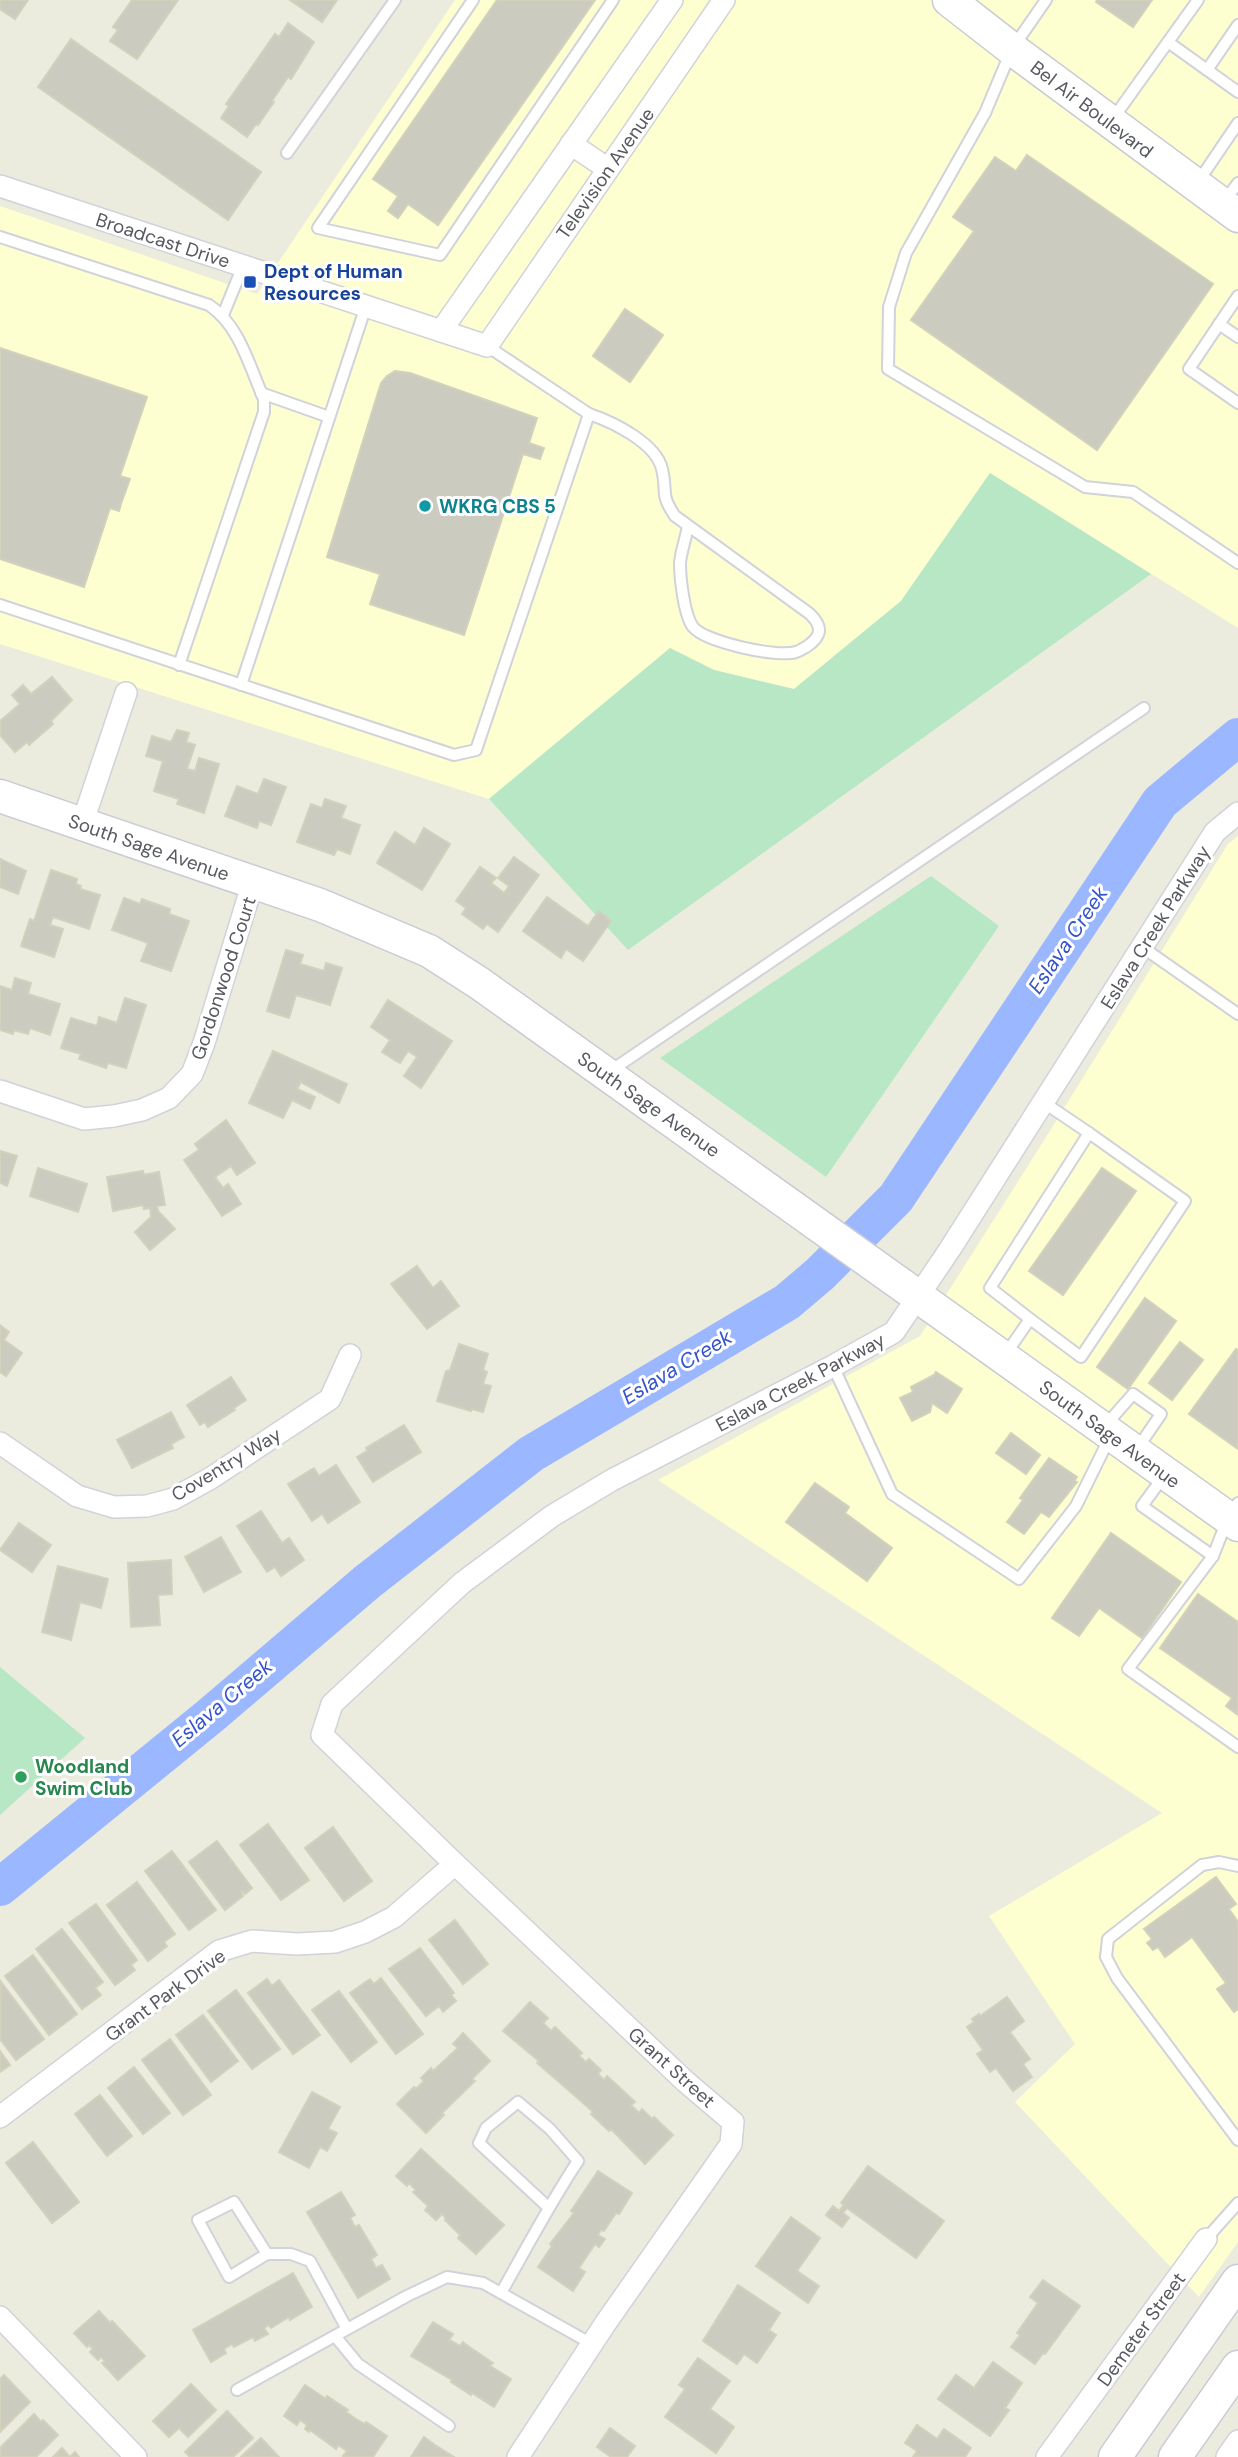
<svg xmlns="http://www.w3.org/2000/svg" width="1238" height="2457" font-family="'DM Sans',sans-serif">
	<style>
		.commercial { fill: #fdffd0 }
		.green { fill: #b7e7c5 }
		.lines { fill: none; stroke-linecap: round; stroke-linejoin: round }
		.river { stroke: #9bb7ff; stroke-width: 38 }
		.building { fill: #cccbbf; stroke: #d1d1bc; stroke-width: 2 }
		.lane-casing { stroke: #d1d2da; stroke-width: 14 }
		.street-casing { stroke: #d1d2da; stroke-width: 24 }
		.secondary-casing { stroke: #c9cad4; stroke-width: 35 }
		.lane { stroke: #fff; stroke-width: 10 }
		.street { stroke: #fff; stroke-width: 21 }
		.secondary { stroke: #fff; stroke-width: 32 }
		.transit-dot { fill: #1a4fb4; stroke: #fff; stroke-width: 2.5 }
		.culture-dot { fill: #0f9aa8; stroke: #fff; stroke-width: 2.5 }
		.leisure-dot { fill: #2e9e5b; stroke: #fff; stroke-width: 2.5 }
		.labels { text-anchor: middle; stroke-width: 6; stroke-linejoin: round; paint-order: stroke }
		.street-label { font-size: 19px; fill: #575961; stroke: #fff }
		.transit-label { font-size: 19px; font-weight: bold; fill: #164399; stroke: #fff; text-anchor: start }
		.culture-label { font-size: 19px; font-weight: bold; fill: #0d838f; stroke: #fff; text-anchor: start }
		.leisure-label { font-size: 19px; font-weight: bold; fill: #27864d; stroke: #fff; text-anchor: start }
		.water-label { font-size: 21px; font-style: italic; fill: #3453cd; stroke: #fff }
	</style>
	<rect width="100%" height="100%" fill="#ececde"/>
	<g class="commercial">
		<polygon points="455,0 1238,0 1238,628 990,473 901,601 794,689 714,670 670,648 489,799 0,644 0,206 257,294"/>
		<polygon points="1238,836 1238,2242 1199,2297 1015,2102 1075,2044 989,1916 1162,1813 658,1480 920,1336 1043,1142 1228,844"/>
	</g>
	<g class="green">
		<polygon points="990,473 1151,574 628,950 489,799 670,648 714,670 794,689 901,601"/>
		<polygon points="931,876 999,926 826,1177 660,1058"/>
		<polygon points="0,1667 85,1738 0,1815"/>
	</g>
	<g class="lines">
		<polyline class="river" points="0,1887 210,1716 367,1582 531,1454 787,1302 820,1274 896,1198 1160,802 1238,737"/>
	</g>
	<g class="building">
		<polygon points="0,0 28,0 15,19 0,9"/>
		<polygon points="132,0 178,0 137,59 110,41 118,30 113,27"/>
		<polygon points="290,0 337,0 322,22"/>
		<polygon points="497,0 595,0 438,225 408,204 398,218 388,211 398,196 373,179"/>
		<polygon points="1097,0 1152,0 1133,27 1096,2"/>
		<polygon points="288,23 314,42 291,79 288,77 272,101 274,102 258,125 256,124 247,137 221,118 229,106 226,104 275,34 279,37"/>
		<polygon points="71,39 261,172 228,220 38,87"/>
		<polygon points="1027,155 1213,284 1097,450 911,320 974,231 953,217 995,157 1016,171"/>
		<polygon points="625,309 663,335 630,382 593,356"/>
		<polygon points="0,348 147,397 120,476 130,479 121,504 119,511 110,508 84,587 0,559"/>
		<polygon points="395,371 410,373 537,418 529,443 544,448 540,459 523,454 464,635 370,604 380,574 327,557 381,383 387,376"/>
		<polygon points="52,677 72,700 51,721 53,724 29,745 27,742 15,752 0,735 0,721 20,704 12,695 23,685 31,694"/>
		<polygon points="177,730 189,733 186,742 195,745 187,769 195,771 199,758 219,764 204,813 177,804 179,799 154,791 163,761 146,756 152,736 171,742"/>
		<polygon points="264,779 286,787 271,825 259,821 257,828 225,816 237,786 258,794"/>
		<polygon points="325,799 346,806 341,818 360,825 350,854 337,849 334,855 297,842 311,804 322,808"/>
		<polygon points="424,828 450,844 422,890 377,863 395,832 415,845"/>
		<polygon points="514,857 539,875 498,932 487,924 483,929 462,914 466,908 456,901 480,867 496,878 491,883 504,893 509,886 498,878"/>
		<polygon points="0,859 26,871 18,894 0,887"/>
		<polygon points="51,870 77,879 76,884 81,886 80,889 100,895 89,929 53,917 50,925 63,929 54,957 21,946 30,919 34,921"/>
		<polygon points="547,897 588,926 599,911 611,921 583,961 566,949 561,958 523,931"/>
		<polygon points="124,898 140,904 142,899 147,901 170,909 169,914 189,921 171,971 141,961 148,943 112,930"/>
		<polygon points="286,950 303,955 300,964 324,971 326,963 342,968 330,1005 296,995 289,1018 267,1011"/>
		<polygon points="15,978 31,983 28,994 60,1004 50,1035 30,1028 28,1034 14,1030 13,1034 0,1030 0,986 12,990"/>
		<polygon points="125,998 146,1005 126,1068 108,1063 106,1068 79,1059 81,1054 61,1048 71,1018 97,1026 99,1017 117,1023"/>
		<polygon points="388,1000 452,1041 421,1088 404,1076 417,1057 408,1051 400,1063 396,1061 382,1052 390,1040 371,1027"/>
		<polygon points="273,1051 347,1084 339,1103 301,1082 297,1089 315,1097 310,1109 292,1100 283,1118 249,1103"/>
		<polygon points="226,1120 255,1163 237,1175 231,1166 215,1177 223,1188 228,1184 241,1204 222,1216 184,1160 199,1150 195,1144"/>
		<polygon points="0,1151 17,1156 7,1186 0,1183"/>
		<polygon points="38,1168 87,1184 78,1212 30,1196"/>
		<polygon points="1102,1168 1136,1191 1063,1295 1029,1271"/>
		<polygon points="143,1171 144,1175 159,1172 165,1205 157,1206 158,1211 175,1229 150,1250 135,1232 151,1217 150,1208 144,1209 143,1205 113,1211 107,1177"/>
		<polygon points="417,1266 433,1288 441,1281 459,1306 427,1329 391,1284"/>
		<polygon points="1145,1298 1176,1321 1128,1389 1097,1367"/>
		<polygon points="0,1325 9,1332 4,1340 22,1353 6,1376 0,1372"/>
		<polygon points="1180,1342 1203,1360 1172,1400 1149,1383"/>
		<polygon points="459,1344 488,1354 483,1370 487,1372 483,1384 491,1386 483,1412 472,1409 471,1411 437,1401 446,1371 450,1370"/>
		<polygon points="1236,1349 1238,1350 1238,1449 1189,1414"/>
		<polygon points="936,1372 962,1389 947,1413 932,1403 930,1412 912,1421 900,1398 913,1392 911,1387 934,1375"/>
		<polygon points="231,1377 246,1400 234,1408 235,1410 208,1427 205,1422 200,1425 187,1405"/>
		<polygon points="171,1412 184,1437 171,1444 173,1448 132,1468 117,1440"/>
		<polygon points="404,1425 421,1452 373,1482 357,1457 367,1451 366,1448"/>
		<polygon points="1011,1433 1040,1455 1026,1474 996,1453"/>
		<polygon points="1049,1458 1077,1477 1074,1481 1077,1482 1049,1517 1041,1512 1024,1534 1007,1522 1023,1500 1020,1498"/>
		<polygon points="336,1465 360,1502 328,1523 322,1514 312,1521 288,1484 314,1468 319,1476"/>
		<polygon points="815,1483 849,1507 845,1513 892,1548 867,1581 786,1522"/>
		<polygon points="261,1511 282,1543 289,1538 304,1560 281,1576 275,1567 267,1572 237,1526"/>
		<polygon points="19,1523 51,1545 32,1572 0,1550"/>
		<polygon points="1111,1533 1181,1582 1142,1638 1099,1608 1079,1636 1052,1618"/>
		<polygon points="221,1537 241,1572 204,1592 185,1557"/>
		<polygon points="171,1560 172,1594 158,1595 160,1625 131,1627 128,1563"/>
		<polygon points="58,1566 108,1579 101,1608 80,1602 71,1640 42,1632"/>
		<polygon points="1198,1594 1238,1622 1238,1715 1226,1706 1232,1698 1160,1648"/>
		<polygon points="268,1824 309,1880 281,1900 240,1845"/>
		<polygon points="333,1827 372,1881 344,1901 305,1848"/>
		<polygon points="217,1841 252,1888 245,1894 243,1891 241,1892 243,1896 225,1910 189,1862"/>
		<polygon points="172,1851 216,1910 189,1930 145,1871"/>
		<polygon points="1216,1877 1236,1904 1229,1909 1238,1922 1238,2009 1234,2012 1217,1989 1226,1983 1192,1937 1165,1957 1158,1947 1153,1950 1147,1943 1152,1939 1144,1929"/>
		<polygon points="137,1882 175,1934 164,1942 167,1946 148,1961 107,1905"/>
		<polygon points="96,1904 137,1960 131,1965 135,1970 115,1985 69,1923"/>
		<polygon points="455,1920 488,1964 463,1984 429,1940"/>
		<polygon points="62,1929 103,1982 95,1988 101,1995 82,2009 36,1949"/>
		<polygon points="420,1948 454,1993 451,1995 456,2001 443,2012 439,2006 426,2016 389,1969"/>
		<polygon points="33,1955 77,2014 49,2035 5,1976"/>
		<polygon points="381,1978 423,2034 396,2054 350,1993 370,1979 374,1984"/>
		<polygon points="267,1979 272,1986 279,1980 320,2035 293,2054 248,1993"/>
		<polygon points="1,1982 44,2039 16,2060 0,2039"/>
		<polygon points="236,1990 280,2049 252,2069 208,2011"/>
		<polygon points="339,1991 377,2042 351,2062 312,2010"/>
		<polygon points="1007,1997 1024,2021 1010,2032 1030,2059 1023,2064 1032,2077 1013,2091 996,2068 990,2072 977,2054 983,2050 967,2027 974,2022 972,2019 979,2014 980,2016"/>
		<polygon points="530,2002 548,2018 543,2023 551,2031 555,2027 582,2053 579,2056 586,2062 589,2059 601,2070 598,2074 604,2080 607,2076 635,2102 631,2105 639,2113 642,2109 652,2119 654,2117 673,2135 645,2164 611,2129 609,2131 591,2114 593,2112 581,2101 537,2063 539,2061 503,2031"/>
		<polygon points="203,2015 238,2061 211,2082 176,2035"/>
		<polygon points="463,2033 490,2061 472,2079 475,2081 442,2113 444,2115 426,2133 397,2104 414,2087 416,2089 424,2081 421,2078 431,2068 433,2071 458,2048 453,2044"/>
		<polygon points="170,2039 211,2095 183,2115 142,2060"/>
		<polygon points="0,2051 10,2065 0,2072"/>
		<polygon points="134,2067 170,2113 143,2134 108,2088"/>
		<polygon points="312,2092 340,2107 328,2129 337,2133 327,2151 320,2147 309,2168 279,2152"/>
		<polygon points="100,2095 132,2136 107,2156 75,2114"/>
		<polygon points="33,2142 79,2202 52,2223 6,2163"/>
		<polygon points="421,2149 504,2225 476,2254 458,2238 460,2235 445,2220 446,2219 444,2216 442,2214 436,2220 425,2210 428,2206 413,2192 416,2190 409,2183 407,2186 396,2176"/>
		<polygon points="868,2166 944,2221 916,2258 847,2208 843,2213 849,2218 842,2227 826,2215 833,2206 839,2211 844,2205 841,2203"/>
		<polygon points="598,2171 632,2193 619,2214 616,2213 604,2231 601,2230 598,2235 605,2239 599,2247 595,2244 579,2268 585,2272 573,2291 538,2267 552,2246 550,2244 574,2213 571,2211"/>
		<polygon points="341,2192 355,2215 350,2218 355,2227 359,2225 377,2255 371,2259 376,2268 382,2265 390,2279 358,2298 307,2212"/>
		<polygon points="791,2217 820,2238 797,2271 819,2286 808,2303 756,2266"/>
		<polygon points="293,2273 312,2307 290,2320 289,2317 271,2328 269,2325 267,2326 264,2328 268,2334 255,2341 253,2337 234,2347 232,2344 224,2349 226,2353 211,2362 193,2330"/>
		<polygon points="1043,2280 1080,2306 1045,2354 1043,2353 1035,2364 1011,2347 1020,2335 1017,2333 1038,2303 1030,2297"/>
		<polygon points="738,2285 780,2313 769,2330 776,2335 757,2363 744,2354 737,2364 703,2341"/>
		<polygon points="99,2311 110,2323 112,2321 145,2356 118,2380 102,2363 105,2361 101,2357 98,2360 90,2352 93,2349 89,2345 87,2347 74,2333"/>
		<polygon points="433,2322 453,2334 449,2340 460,2346 463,2342 465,2344 493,2363 490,2366 511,2379 494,2407 472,2393 471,2395 451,2382 452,2380 411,2356"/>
		<polygon points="698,2358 730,2381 710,2409 734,2427 716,2453 665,2417 685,2389 679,2385"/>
		<polygon points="993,2362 1022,2383 1005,2408 1009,2410 990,2436 938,2399 956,2375 974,2388"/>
		<polygon points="4,2375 30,2402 0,2432 0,2379"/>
		<polygon points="191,2384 216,2410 188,2437 179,2428 169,2437 153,2421"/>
		<polygon points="305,2385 326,2399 327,2396 348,2410 346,2412 356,2419 365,2424 366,2422 387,2436 373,2457 345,2457 343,2456 347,2451 338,2445 336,2449 310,2430 309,2432 305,2429 307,2425 300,2420 297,2425 284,2416"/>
		<polygon points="227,2411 253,2438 233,2457 190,2457 185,2452"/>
		<polygon points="34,2414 41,2422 43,2420 58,2435 36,2457 0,2457 0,2448"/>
		<polygon points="917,2425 937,2439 944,2429 971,2448 965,2457 913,2457 917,2451 905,2443"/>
		<polygon points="610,2428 635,2446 627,2457 611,2457 597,2447"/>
		<polygon points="424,2437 435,2445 454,2457 411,2457"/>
		<polygon points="261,2438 279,2457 241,2457"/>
		<polygon points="62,2448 70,2457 75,2452 79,2457 53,2457"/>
	</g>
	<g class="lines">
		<g class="lane-casing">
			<g id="lane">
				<polyline points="473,0 318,228 440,255 613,0"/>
				<polyline points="1046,0 1012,49 985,113 906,253 889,307 888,369 1085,487 1133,492 1238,563"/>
				<polyline points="1168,42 1238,92"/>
				<polyline points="1207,70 1238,25"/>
				<polyline points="1112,120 1198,0"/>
				<polyline points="287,153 395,0"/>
				<polyline points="1198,182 1238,123"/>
				<polyline points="1223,203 1238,183"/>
				<path d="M0 237 209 305C240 326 249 366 264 399V412L179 665"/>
				<polyline points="1238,296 1189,369 1238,403"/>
				<polyline points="223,315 243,266"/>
				<polyline points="1219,324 1238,337"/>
				<polyline points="261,393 329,417"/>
				<path d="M589 414C613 422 656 443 662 469 668 492 659 493 675 516L810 614C824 628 821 637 806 647 802 649 800 651 796 652 777 658 705 642 693 627 684 615 680 578 680 563 681 551 686 538 688 526"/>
				<polyline points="0,605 454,755 476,750 589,414 487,346"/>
				<polyline points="241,685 366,306"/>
				<polyline points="1142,947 1238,1014"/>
				<polyline points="609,1072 1144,708"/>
				<polyline points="1043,1102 1089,1133"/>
				<polyline points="1005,1355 1030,1319 1081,1357 1185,1201 1089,1133 990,1288 1030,1319"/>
				<polyline points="833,1366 892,1494 1019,1579 1076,1506 1110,1437"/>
				<polyline points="1105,1426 1133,1394 1161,1414 1137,1449"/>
				<polyline points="1164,1476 1142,1506 1213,1556"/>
				<polyline points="1238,1503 1228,1518 1213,1556 1128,1669 1238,1747"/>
				<polyline points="1238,1866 1219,1862 1202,1865 1108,1939 1106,1957 1117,1978 1238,2140"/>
				<polyline points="1206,2239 1238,2203"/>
				<polyline points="267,2254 229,2277 198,2220 234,2202 267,2254 291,2254 310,2261 347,2329"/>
				<path d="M501 2293C526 2249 550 2203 578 2161L550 2129 518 2102 486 2128 479 2143 549 2208"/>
				<polyline points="335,2336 358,2364 449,2426"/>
				<polyline points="237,2390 407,2296 447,2277 483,2283 592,2344"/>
			</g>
		</g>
		<g class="street-casing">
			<g id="street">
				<polyline points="571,144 608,169"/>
				<polyline points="0,186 487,346 724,0"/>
				<polyline points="441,331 672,0"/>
				<polyline points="82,824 126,693"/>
				<polyline points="0,1091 84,1119 114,1116 142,1110 169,1098 192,1074 204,1043 253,882"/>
				<polyline points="0,1443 77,1496 114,1507 147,1506 173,1499 211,1478 330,1399 350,1355"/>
				<polyline points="0,2117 219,1951 252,1941 297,1944 335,1942 365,1932 394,1917 455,1864"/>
				<polyline points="0,2317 136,2457"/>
				<polyline points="518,2457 605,2324 731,2144 733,2122 686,2082 455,1864 322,1735 332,1704 462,1583 552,1516 612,1480 833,1366 894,1332 950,1249 1215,832 1238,813"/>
				<polyline points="1047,2457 1206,2239"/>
				<polyline points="1227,2457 1238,2441"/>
			</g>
		</g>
		<g class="secondary-casing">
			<g id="secondary">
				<polyline points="949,0 1012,49 1238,216"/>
				<polyline points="0,796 320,905 429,951 479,983 1238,1525"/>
				<polyline points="1115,2457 1238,2281"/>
				<polyline points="1175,2457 1238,2367"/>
			</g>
		</g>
		<use href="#lane" class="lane"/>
		<use href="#street" class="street"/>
		<use href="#secondary" class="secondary"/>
	</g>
	<rect class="transit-dot" x="243" y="275" width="14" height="14" rx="3.5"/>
	<circle class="culture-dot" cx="425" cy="506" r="7"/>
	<circle class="leisure-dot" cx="21" cy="1777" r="7"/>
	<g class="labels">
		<g class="street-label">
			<text transform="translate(1092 109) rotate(37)" y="7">Bel Air Boulevard</text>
			<text transform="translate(605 173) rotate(-55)" y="7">Television Avenue</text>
			<text transform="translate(163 240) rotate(18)" y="7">Broadcast Drive</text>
			<text transform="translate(149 847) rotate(19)" y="7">South Sage Avenue</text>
			<text transform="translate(1155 927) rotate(-58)" y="7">Eslava Creek Parkway</text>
			<text transform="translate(223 978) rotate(-72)" y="7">Gordonwood Court</text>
			<text transform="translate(649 1104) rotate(35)" y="7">South Sage Avenue</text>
			<text transform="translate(800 1382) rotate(-28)" y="7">Eslava Creek Parkway</text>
			<text transform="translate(1110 1434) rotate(36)" y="7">South Sage Avenue</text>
			<text transform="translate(226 1464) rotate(-31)" y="7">Coventry Way</text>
			<text transform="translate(165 1995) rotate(-36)" y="7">Grant Park Drive</text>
			<text transform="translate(672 2067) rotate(42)" y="7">Grant Street</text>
			<text transform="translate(1141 2329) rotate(-54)" y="7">Demeter Street</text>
		</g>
		<g class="transit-label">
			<text x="264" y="278">Dept of Human<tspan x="264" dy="22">Resources</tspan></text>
		</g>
		<g class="culture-label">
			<text x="439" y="513">WKRG CBS 5</text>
		</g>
		<g class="leisure-label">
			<text x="35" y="1773">Woodland<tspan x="35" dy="22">Swim Club</tspan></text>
		</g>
		<g class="water-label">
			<text transform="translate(1068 940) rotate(-56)" y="7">Eslava Creek</text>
			<text transform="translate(677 1367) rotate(-31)" y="7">Eslava Creek</text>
			<text transform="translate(222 1703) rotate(-40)" y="7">Eslava Creek</text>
		</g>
	</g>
</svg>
